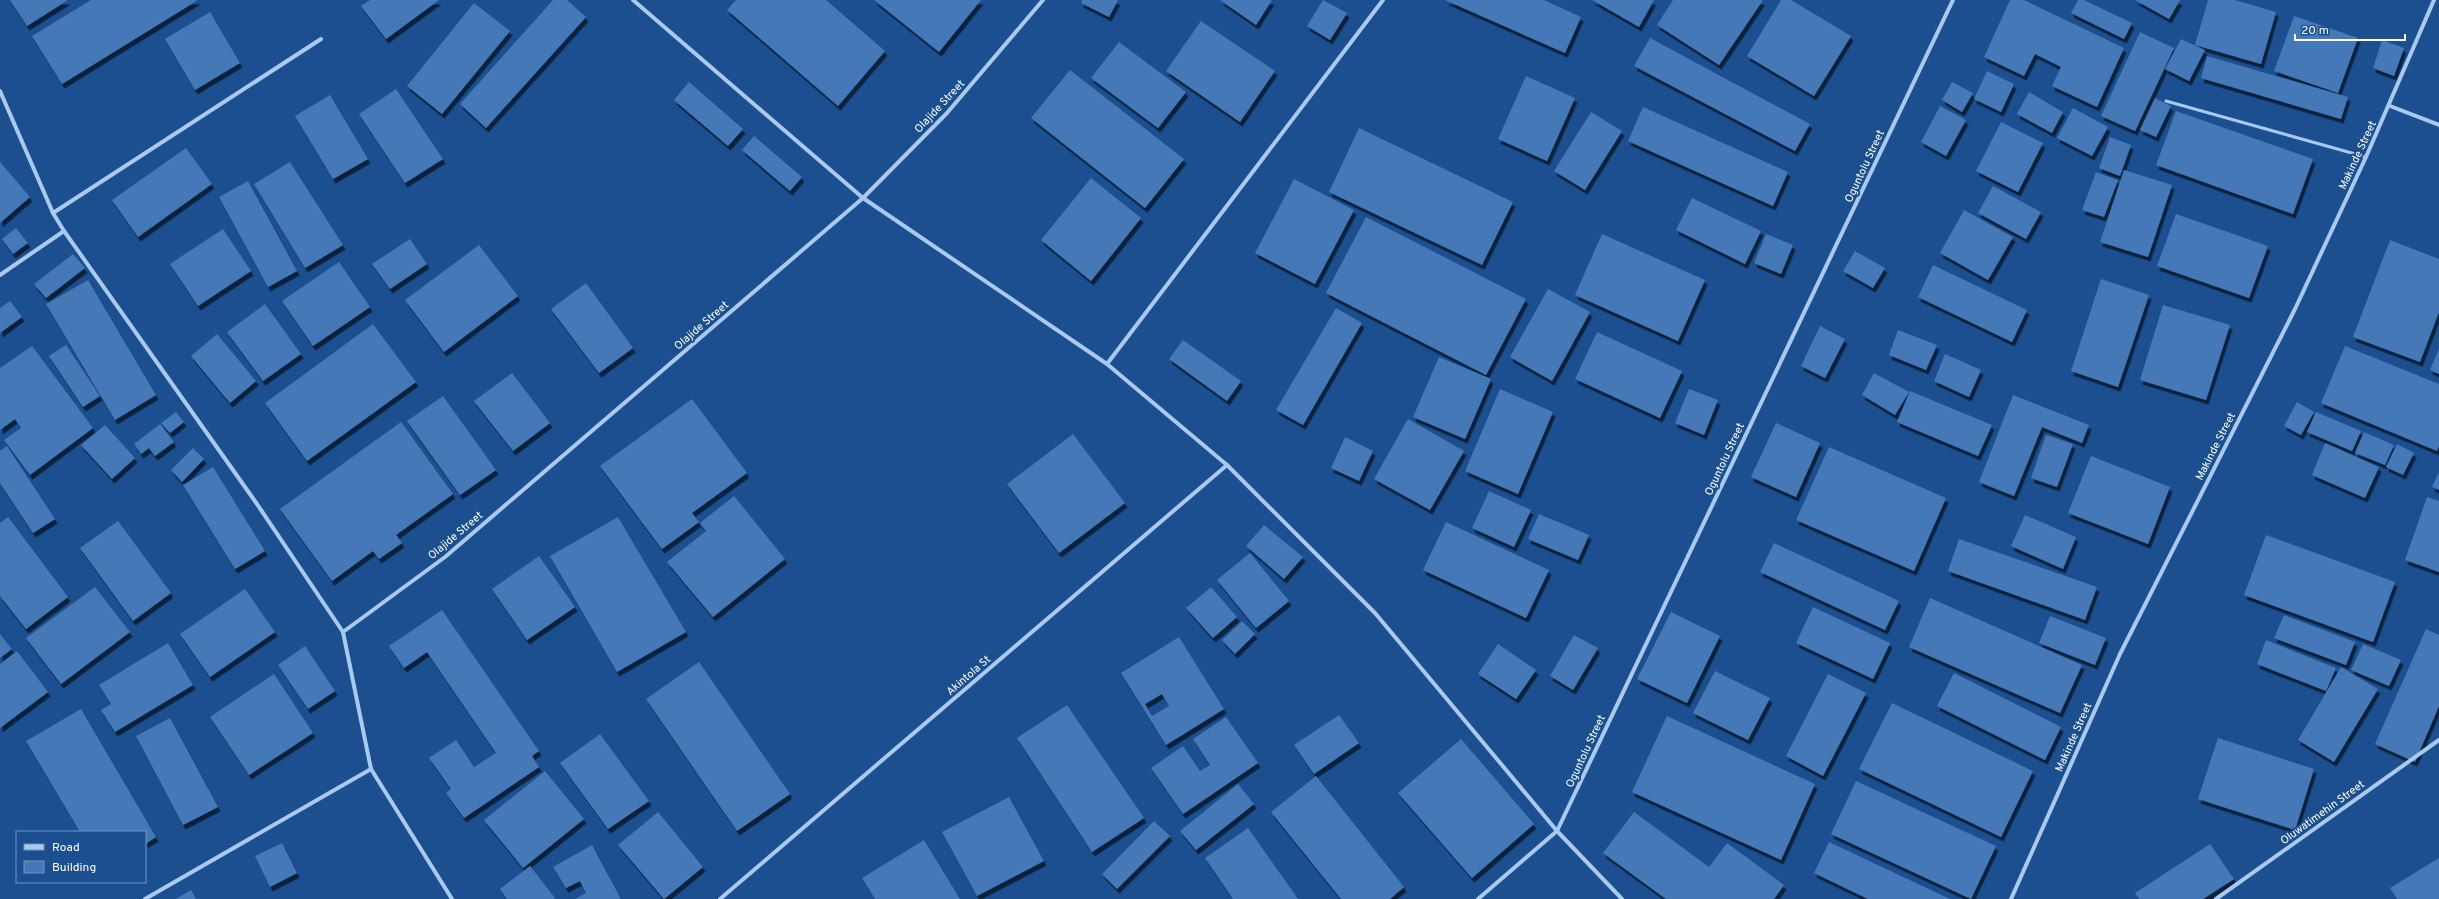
<svg xmlns="http://www.w3.org/2000/svg" width="2439" height="899" font-family="Overpass,sans-serif">
	<style>
		.building { fill: #4478b7; fill-rule: evenodd; filter: url(#shadow) }
		.lines { fill: none; stroke-linecap: round; stroke-linejoin: round }
		.lane { stroke: #a9c9ee; stroke-width: 3 }
		.street { stroke: #a9c9ee; stroke-width: 4 }
		.labels { text-anchor: middle; stroke-width: 4; stroke-linejoin: round; paint-order: stroke }
		.street-label { font-size: 11px; fill: #fff; stroke: #1b4f8f }
	</style>
	<defs>
		<filter id="shadow"><feDropShadow dx="2.5" dy="4.5" stdDeviation="0" flood-color="#0009"/></filter>
	</defs>
	<rect width="100%" height="100%" fill="#1b4f8f"/>
	<g class="building">
		<polygon points="10,0 68,0 27,26"/>
		<polygon points="91,0 198,0 62,84 32,36"/>
		<polygon points="370,0 439,0 386,39 361,6"/>
		<polygon points="553,0 567,0 586,17 486,128 460,104"/>
		<polygon points="736,0 826,0 885,51 838,106 727,10"/>
		<polygon points="874,0 981,0 939,52"/>
		<polygon points="1082,0 1118,0 1109,17 1081,3"/>
		<polygon points="1220,0 1272,0 1256,25"/>
		<polygon points="1323,0 1347,13 1330,40 1307,26"/>
		<polygon points="1445,0 1544,0 1581,17 1565,53"/>
		<polygon points="1592,0 1654,0 1639,27"/>
		<polygon points="1673,0 1763,0 1719,65 1657,25"/>
		<polygon points="1781,0 1791,0 1851,36 1814,96 1747,56"/>
		<polygon points="2010,0 2024,0 2124,48 2097,107 2052,86 2061,67 2035,54 2024,76 1984,57"/>
		<polygon points="2078,0 2084,0 2132,23 2124,39 2071,13"/>
		<polygon points="2135,0 2180,0 2169,19"/>
		<polygon points="2208,0 2235,0 2276,12 2261,64 2195,45"/>
		<polygon points="474,3 510,31 442,114 407,86"/>
		<polygon points="210,12 240,63 195,90 165,39"/>
		<polygon points="2294,16 2358,38 2338,93 2274,71"/>
		<polygon points="1201,21 1275,71 1240,122 1166,71"/>
		<polygon points="2140,32 2174,48 2135,131 2101,116"/>
		<polygon points="1650,38 1810,124 1795,151 1634,66"/>
		<polygon points="2181,39 2205,50 2189,81 2165,69"/>
		<polygon points="2382,40 2404,48 2394,76 2373,68"/>
		<polygon points="1119,42 1186,92 1158,128 1091,78"/>
		<polygon points="2207,56 2348,97 2341,119 2201,78"/>
		<polygon points="1070,70 1184,159 1145,208 1031,118"/>
		<polygon points="1987,71 2014,84 2001,112 1974,99"/>
		<polygon points="1526,76 1575,98 1547,161 1498,139"/>
		<polygon points="689,82 743,129 728,146 674,100"/>
		<polygon points="1952,82 1973,93 1962,112 1942,100"/>
		<polygon points="396,89 443,159 405,183 359,114"/>
		<polygon points="2029,92 2063,112 2052,133 2017,114"/>
		<polygon points="330,95 368,159 333,179 295,116"/>
		<polygon points="2155,98 2171,106 2156,137 2140,130"/>
		<polygon points="1940,106 1966,120 1946,156 1921,142"/>
		<polygon points="1643,107 1788,172 1773,206 1628,141"/>
		<polygon points="2073,108 2108,127 2092,156 2057,138"/>
		<polygon points="2176,111 2313,159 2293,214 2156,165"/>
		<polygon points="1591,112 1622,131 1585,190 1554,171"/>
		<polygon points="2001,122 2043,143 2018,192 1976,171"/>
		<polygon points="1359,128 1513,202 1482,265 1329,192"/>
		<polygon points="754,136 802,177 790,191 742,150"/>
		<polygon points="2110,137 2131,145 2120,176 2099,168"/>
		<polygon points="186,148 212,184 138,237 112,200"/>
		<polygon points="0,162 30,197 0,223"/>
		<polygon points="290,162 343,245 305,268 254,184"/>
		<polygon points="2124,170 2172,185 2148,257 2100,242"/>
		<polygon points="2096,172 2118,180 2104,217 2082,210"/>
		<polygon points="1091,178 1141,218 1091,281 1041,240"/>
		<polygon points="1294,179 1354,210 1315,284 1255,253"/>
		<polygon points="248,181 297,271 268,287 219,197"/>
		<polygon points="1993,186 2041,212 2026,239 1978,213"/>
		<polygon points="1692,198 1761,231 1745,264 1676,230"/>
		<polygon points="1964,210 2013,237 1988,280 1940,253"/>
		<polygon points="2176,214 2268,246 2249,298 2157,266"/>
		<polygon points="1366,217 1526,299 1486,375 1326,293"/>
		<polygon points="16,228 28,243 13,254 2,239"/>
		<polygon points="223,229 251,271 198,306 170,264"/>
		<polygon points="1602,234 1705,280 1678,341 1575,295"/>
		<polygon points="1766,234 1793,245 1781,274 1754,263"/>
		<polygon points="410,239 427,264 390,289 372,264"/>
		<polygon points="2390,240 2439,259 2439,312 2420,362 2353,337"/>
		<polygon points="479,245 518,296 444,352 405,300"/>
		<polygon points="1855,251 1885,268 1873,288 1843,271"/>
		<polygon points="73,254 85,268 46,298 34,284"/>
		<polygon points="339,262 370,307 313,346 282,301"/>
		<polygon points="1933,265 2027,310 2012,342 1918,297"/>
		<polygon points="2101,279 2149,295 2118,387 2071,371"/>
		<polygon points="88,280 156,395 115,420 46,304"/>
		<polygon points="586,283 633,348 599,373 551,309"/>
		<polygon points="1548,289 1590,312 1552,381 1510,357"/>
		<polygon points="10,301 22,317 0,333 0,308"/>
		<polygon points="265,304 301,354 263,381 227,332"/>
		<polygon points="2163,305 2230,325 2206,400 2140,380"/>
		<polygon points="1336,308 1362,323 1303,425 1276,410"/>
		<polygon points="373,324 416,382 307,461 265,403"/>
		<polygon points="1820,326 1845,339 1825,378 1801,366"/>
		<polygon points="1898,330 1937,345 1926,370 1889,355"/>
		<polygon points="1597,332 1682,371 1660,418 1575,379"/>
		<polygon points="217,334 256,381 230,403 191,356"/>
		<polygon points="1183,340 1241,381 1227,401 1169,359"/>
		<polygon points="66,345 100,396 83,407 49,356"/>
		<polygon points="32,346 93,428 30,475 4,440 21,428 15,419 0,430 0,368"/>
		<polygon points="2345,346 2439,384 2439,446 2437,451 2321,403"/>
		<polygon points="2439,349 2439,374 2430,370"/>
		<polygon points="1945,354 1981,370 1969,397 1934,381"/>
		<polygon points="1439,357 1491,379 1465,439 1413,417"/>
		<polygon points="512,373 550,423 513,451 474,401"/>
		<polygon points="1874,373 1909,392 1895,415 1862,395"/>
		<polygon points="1500,389 1553,412 1518,494 1465,471"/>
		<polygon points="1689,389 1718,400 1704,435 1675,423"/>
		<polygon points="1910,391 1992,425 1978,456 1897,422"/>
		<polygon points="2013,395 2089,425 2082,443 2042,427 2014,496 1979,482"/>
		<polygon points="443,396 496,470 460,495 407,421"/>
		<polygon points="692,399 747,473 692,513 699,522 662,549 600,466"/>
		<polygon points="2297,402 2314,412 2301,435 2284,426"/>
		<polygon points="176,412 184,422 170,433 161,423"/>
		<polygon points="2316,412 2361,431 2352,451 2307,432"/>
		<polygon points="1408,419 1464,451 1430,510 1374,479"/>
		<polygon points="401,422 453,494 396,535 402,543 379,559 373,551 332,581 280,509"/>
		<polygon points="1776,423 1820,443 1796,497 1751,477"/>
		<polygon points="160,424 174,442 155,456 149,448 141,454 134,444"/>
		<polygon points="105,425 135,458 112,479 81,445"/>
		<polygon points="2364,432 2394,445 2385,465 2355,453"/>
		<polygon points="1073,434 1125,503 1059,553 1007,484"/>
		<polygon points="2046,435 2073,444 2057,487 2031,478"/>
		<polygon points="1345,437 1373,451 1359,481 1331,468"/>
		<polygon points="2325,443 2379,467 2365,498 2312,475"/>
		<polygon points="2397,444 2414,453 2403,475 2386,467"/>
		<polygon points="7,446 55,519 33,533 0,483 0,451"/>
		<polygon points="1829,447 1946,498 1914,571 1796,520"/>
		<polygon points="193,448 204,459 182,482 171,470"/>
		<polygon points="2091,456 2170,487 2148,544 2068,513"/>
		<polygon points="213,467 265,551 235,569 183,485"/>
		<polygon points="2439,472 2439,490 2432,487"/>
		<polygon points="1489,491 1531,510 1514,547 1472,528"/>
		<polygon points="734,496 785,559 713,617 667,562 706,531 700,523"/>
		<polygon points="2427,497 2439,501 2439,572 2405,560"/>
		<polygon points="1539,514 1589,535 1578,560 1528,539"/>
		<polygon points="2025,515 2076,537 2063,569 2011,546"/>
		<polygon points="8,517 68,597 26,629 0,596 0,523"/>
		<polygon points="618,517 686,632 617,672 550,556"/>
		<polygon points="118,521 171,593 133,621 80,548"/>
		<polygon points="1446,522 1549,570 1526,618 1423,570"/>
		<polygon points="1264,525 1303,557 1284,579 1246,546"/>
		<polygon points="2266,535 2395,582 2373,642 2244,595"/>
		<polygon points="1959,539 2097,587 2085,620 1948,571"/>
		<polygon points="1774,543 1899,601 1885,630 1760,572"/>
		<polygon points="1250,553 1289,601 1256,628 1217,580"/>
		<polygon points="539,556 575,607 527,640 492,589"/>
		<polygon points="95,587 130,632 61,684 26,638"/>
		<polygon points="1211,587 1237,617 1213,638 1186,608"/>
		<polygon points="245,589 275,632 210,677 180,634"/>
		<polygon points="1930,598 2082,665 2060,713 1909,647"/>
		<polygon points="1813,607 1890,643 1873,679 1796,643"/>
		<polygon points="442,610 539,751 532,756 539,767 464,818 446,793 451,789 429,758 456,740 474,767 496,753 427,652 404,668 389,646"/>
		<polygon points="1671,612 1720,636 1687,703 1637,679"/>
		<polygon points="2284,615 2355,642 2346,665 2274,638"/>
		<polygon points="2050,616 2106,638 2095,665 2039,643"/>
		<polygon points="1242,621 1255,634 1235,654 1222,640"/>
		<polygon points="2426,629 2439,635 2439,706 2415,762 2375,744"/>
		<polygon points="0,634 12,649 0,658"/>
		<polygon points="1574,635 1598,648 1573,690 1550,676"/>
		<path d="M1179 637 1224 709 1166 745 1121 673ZM1162 694 1169 706 1152 716 1145 704Z"/>
		<polygon points="2266,640 2336,668 2326,691 2257,664"/>
		<polygon points="168,643 193,685 115,732 101,710 111,704 99,685"/>
		<polygon points="1498,644 1536,670 1516,699 1478,674"/>
		<polygon points="2363,644 2401,660 2389,686 2351,670"/>
		<polygon points="305,646 335,691 308,709 278,665"/>
		<polygon points="17,651 48,692 0,728 0,664"/>
		<polygon points="699,662 790,794 737,831 646,699"/>
		<polygon points="2341,667 2378,689 2334,762 2298,740"/>
		<polygon points="1715,671 1770,698 1748,740 1693,713"/>
		<polygon points="1954,673 2061,727 2045,760 1937,706"/>
		<polygon points="274,674 313,733 249,775 210,717"/>
		<polygon points="1828,674 1866,693 1823,776 1786,756"/>
		<polygon points="1892,703 2033,771 2001,837 1859,769"/>
		<polygon points="1067,705 1144,818 1092,852 1017,738"/>
		<polygon points="81,709 156,837 145,844 145,832 80,832 26,741"/>
		<polygon points="1339,715 1359,743 1314,774 1294,745"/>
		<polygon points="1667,716 1815,784 1781,860 1632,792"/>
		<polygon points="1226,717 1258,763 1183,814 1151,768 1183,746 1200,771 1210,765 1193,739"/>
		<polygon points="170,718 218,807 183,825 136,736"/>
		<polygon points="600,734 649,801 608,829 560,763"/>
		<polygon points="2218,738 2314,769 2295,830 2198,799"/>
		<polygon points="1461,739 1534,824 1472,878 1398,793"/>
		<polygon points="545,771 584,819 523,868 484,820"/>
		<polygon points="1316,776 1404,887 1390,899 1341,899 1271,812"/>
		<polygon points="1856,781 1996,846 1971,899 1831,834"/>
		<polygon points="1238,784 1254,804 1196,850 1180,831"/>
		<polygon points="1009,797 1044,861 977,896 942,832"/>
		<polygon points="658,812 703,867 664,899 618,845"/>
		<polygon points="1634,812 1709,867 1727,843 1784,885 1774,899 1666,899 1603,853"/>
		<polygon points="1154,821 1170,836 1117,889 1102,874"/>
		<polygon points="1248,828 1298,899 1233,899 1205,858"/>
		<polygon points="924,840 960,899 875,899 862,878"/>
		<polygon points="1829,842 1950,899 1868,899 1814,873"/>
		<polygon points="282,843 297,873 270,887 255,856"/>
		<polygon points="2210,844 2234,879 2203,899 2139,899 2135,893"/>
		<polygon points="592,845 621,899 575,899 586,893 580,881 566,888 553,867"/>
		<polygon points="2439,858 2439,899 2397,899 2390,888"/>
		<polygon points="530,866 555,898 554,899 507,899 500,889"/>
		<polygon points="191,890 196,899 176,899"/>
	</g>
	<g class="lines">
		<polyline class="lane" points="2166,101 2366,157"/>
		<g class="street">
			<polyline points="633,0 863,198 1107,364 1227,465 1375,613 1557,831 1622,899"/>
			<polyline points="0,91 53,213 64,231 257,504 343,632 371,769 452,899"/>
			<polyline points="2390,106 2439,125"/>
			<polyline points="53,213 321,39"/>
			<polyline points="0,275 64,231"/>
			<polyline points="1107,364 1383,0"/>
			<polyline points="343,632 445,557 863,198 947,113 1043,0"/>
			<polyline points="145,899 371,769"/>
			<polyline points="720,899 1227,465"/>
			<polyline points="1478,899 1557,831 1953,0"/>
			<polyline points="2011,899 2120,654 2295,309 2366,157 2434,0"/>
			<polyline points="2216,899 2439,740"/>
		</g>
	</g>
	<g class="labels">
		<g class="street-label">
			<text transform="translate(939 106) rotate(-47)" y="4">Olajide Street</text>
			<text transform="translate(2357 155) rotate(-65)" y="4">Makinde Street</text>
			<text transform="translate(1864 166) rotate(-65)" y="4">Oguntolu Street</text>
			<text transform="translate(701 325) rotate(-41)" y="4">Olajide Street</text>
			<text transform="translate(2215 446) rotate(-63)" y="4">Makinde Street</text>
			<text transform="translate(1724 459) rotate(-65)" y="4">Oguntolu Street</text>
			<text transform="translate(455 535) rotate(-40)" y="4">Olajide Street</text>
			<text transform="translate(968 675) rotate(-41)" y="4">Akintola St</text>
			<text transform="translate(2073 737) rotate(-66)" y="4">Makinde Street</text>
			<text transform="translate(1585 751) rotate(-65)" y="4">Oguntolu Street</text>
			<text transform="translate(2322 812) rotate(-36)" y="4">Oluwatimehin Street</text>
		</g>
	</g>
	<rect x="16" y="831" width="130" height="52" fill="#1b4f8f" stroke="#7695bc"/>
	<rect x="24" y="844" width="20" height="6" fill="#a9c9ee" stroke="#7695bc"/>
	<text x="52" y="851" font-size="12" fill="#ffffff">Road</text>
	<rect x="24" y="861" width="20" height="12" fill="#4478b7" stroke="#7695bc"/>
	<text x="52" y="871" font-size="12" fill="#ffffff">Building</text>
	<path d="M2295 34v6h110v-6" fill="none" stroke="#ffffff" stroke-width="2"/>
	<text x="2301" y="34" font-size="12" fill="#ffffff" stroke="#1b4f8f" stroke-width="3" paint-order="stroke">20 m</text>
</svg>
